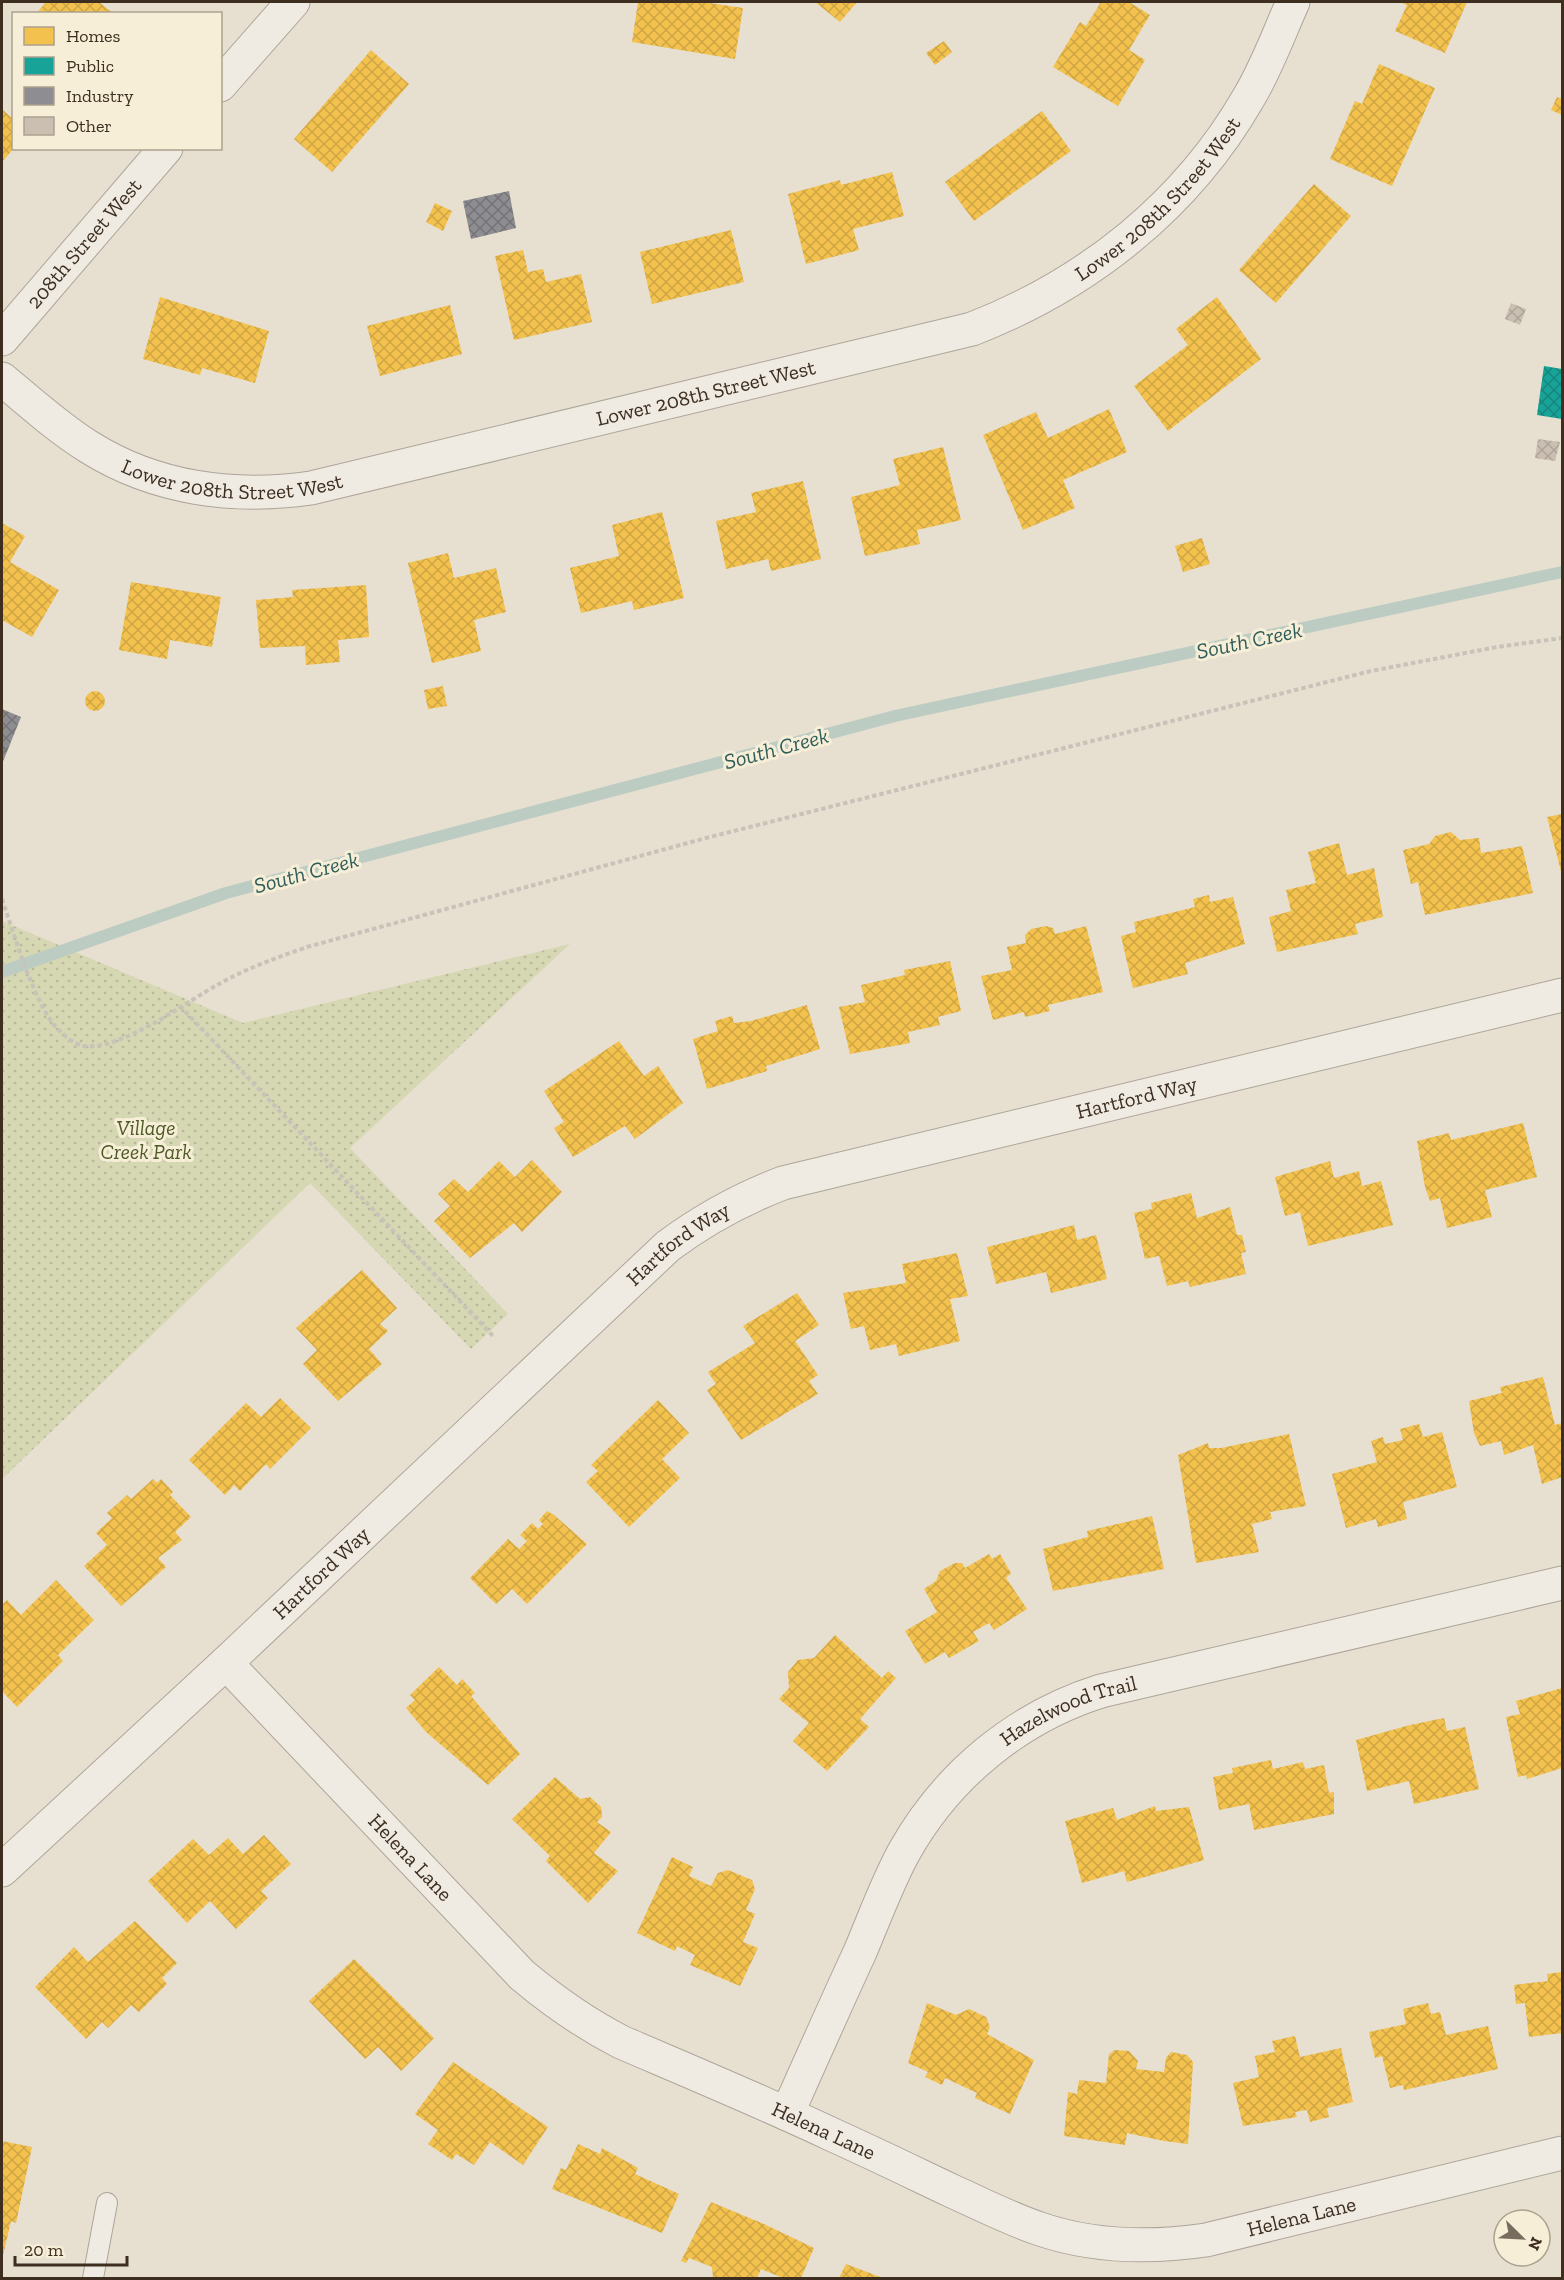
<svg xmlns="http://www.w3.org/2000/svg" width="1564" height="2280" font-family="'Zilla Slab',serif">
	<style>
		.park { fill: url(#park-dots) }
		.homes { fill: url(#homes-cross-hatch) }
		.public { fill: url(#public-cross-hatch) }
		.industry { fill: url(#industry-cross-hatch) }
		.lines { fill: none; stroke-linecap: round; stroke-linejoin: round }
		.stream { stroke: #bcccc2; stroke-width: 12 }
		.building { fill: url(#building-cross-hatch) }
		.lane-casing { stroke: #ada599; stroke-width: 22 }
		.street-casing { stroke: #ada599; stroke-width: 35 }
		.path { stroke: #c8c2b9; stroke-width: 4; stroke-dasharray: 4.5 3; stroke-linecap: butt }
		.lane { stroke: #efebe3; stroke-width: 20 }
		.street { stroke: #efebe3; stroke-width: 33 }
		.labels { text-anchor: middle; stroke-width: 6; stroke-linejoin: round; paint-order: stroke }
		.street-label { font-size: 21px; fill: #3d2e20; stroke: #f7eed8 }
		.park-label { font-size: 21px; font-style: italic; fill: #4d5a26; stroke: #f7eed8 }
		.water-label { font-size: 22px; font-style: italic; fill: #2f5d5a; stroke: #f7eed8 }
	</style>
	<defs>
		<pattern id="park-dots" width="8" height="8" patternUnits="userSpaceOnUse" patternTransform="scale(1.5)"><rect width="8" height="8" fill="#d6d7b3"/><path d="M2 2h.1M6 6h.1" fill="none" stroke="#b9b99a" stroke-width="1.8" stroke-linecap="round"/></pattern>
		<pattern id="homes-cross-hatch" width="8" height="8" patternUnits="userSpaceOnUse" patternTransform="scale(1.5)"><rect width="8" height="8" fill="#f2c14e"/><path d="M0 0l8 8M0 8l8-8" fill="none" stroke="#d0a644"/></pattern>
		<pattern id="public-cross-hatch" width="8" height="8" patternUnits="userSpaceOnUse" patternTransform="scale(1.5)"><rect width="8" height="8" fill="#17a398"/><path d="M0 0l8 8M0 8l8-8" fill="none" stroke="#16857c"/></pattern>
		<pattern id="industry-cross-hatch" width="8" height="8" patternUnits="userSpaceOnUse" patternTransform="scale(1.5)"><rect width="8" height="8" fill="#8d8d92"/><path d="M0 0l8 8M0 8l8-8" fill="none" stroke="#747477"/></pattern>
		<pattern id="building-cross-hatch" width="8" height="8" patternUnits="userSpaceOnUse" patternTransform="scale(1.5)"><rect width="8" height="8" fill="#cbbfb2"/><path d="M0 0l8 8M0 8l8-8" fill="none" stroke="#afa499"/></pattern>
	</defs>
	<rect width="100%" height="100%" fill="#e7e0d1"/>
	<polygon class="park" points="2,921 243,1023 570,944 350,1148 508,1314 471,1349 310,1183 2,1479"/>
	<g class="homes">
		<polygon points="46,2 99,2 114,14 36,14"/>
		<polygon points="638,2 703,2 743,8 735,59 632,42"/>
		<polygon points="815,2 857,2 840,22"/>
		<polygon points="1101,2 1129,2 1150,15 1129,50 1145,60 1118,106 1053,67 1080,22 1086,26"/>
		<polygon points="1399,2 1467,2 1445,53 1395,31 1407,5"/>
		<polygon points="944,41 952,52 935,65 926,53"/>
		<polygon points="371,50 409,84 332,172 294,139"/>
		<polygon points="1379,64 1435,88 1392,186 1330,159 1355,101 1362,104"/>
		<polygon points="1557,97 1562,99 1562,115 1551,110"/>
		<polygon points="2,109 14,120 14,148 2,162"/>
		<polygon points="1042,111 1071,151 974,221 945,182"/>
		<polygon points="892,172 904,216 853,229 859,250 806,264 788,194 840,180 841,185"/>
		<polygon points="1314,184 1351,216 1276,303 1239,270"/>
		<polygon points="435,203 452,211 443,231 426,222"/>
		<polygon points="731,230 744,282 652,304 640,252"/>
		<polygon points="523,250 528,272 543,269 546,282 581,274 592,322 514,340 495,256"/>
		<polygon points="160,297 269,331 255,383 202,368 200,375 143,359"/>
		<polygon points="1217,297 1261,359 1168,431 1134,386 1188,345 1176,329"/>
		<polygon points="450,305 462,354 380,376 367,326"/>
		<polygon points="1109,409 1127,452 1063,480 1075,508 1023,530 983,435 1036,412 1048,438"/>
		<polygon points="943,447 961,520 917,530 920,544 865,556 851,497 900,485 893,459"/>
		<polygon points="803,481 821,559 771,571 768,559 726,569 716,521 756,512 751,493"/>
		<polygon points="662,512 684,598 634,610 632,601 581,613 570,568 619,556 612,525"/>
		<polygon points="2,523 25,536 10,562 59,590 32,637 2,620"/>
		<polygon points="1202,538 1210,564 1183,572 1175,546"/>
		<polygon points="448,553 454,578 496,568 506,612 474,620 481,651 432,663 408,563"/>
		<polygon points="131,582 221,597 212,647 170,640 167,659 119,650"/>
		<polygon points="366,585 369,637 338,640 340,662 306,665 305,646 260,648 256,600 293,597 292,590"/>
		<polygon points="443,686 447,706 428,709 424,690"/>
		<circle cx="95" cy="701" r="10"/>
		<polygon points="1562,814 1562,875 1547,817"/>
		<polygon points="1451,832 1460,840 1479,838 1481,853 1522,846 1533,893 1425,915 1418,882 1411,884 1403,850 1429,844 1435,836"/>
		<polygon points="1339,843 1347,875 1374,868 1383,917 1355,924 1358,934 1277,952 1269,917 1291,911 1286,890 1316,883 1308,852"/>
		<polygon points="1209,895 1210,902 1233,897 1245,944 1185,963 1188,974 1133,988 1121,936 1136,932 1134,922 1195,907 1193,899"/>
		<polygon points="1046,926 1053,928 1055,934 1086,926 1103,992 1048,1005 1050,1011 1025,1017 1024,1012 993,1020 981,976 1012,970 1007,947 1026,943 1025,935 1031,929"/>
		<polygon points="950,961 961,1011 938,1017 940,1025 908,1032 910,1043 850,1054 839,1007 865,1002 861,985 905,975 904,970"/>
		<polygon points="807,1005 820,1049 766,1066 767,1071 707,1089 693,1039 718,1031 715,1021 732,1016 734,1023 751,1021"/>
		<polygon points="619,1041 644,1076 658,1066 683,1103 635,1139 625,1126 573,1157 554,1128 564,1122 544,1091"/>
		<polygon points="1523,1123 1537,1177 1485,1190 1492,1217 1447,1228 1440,1198 1430,1201 1425,1187 1417,1141 1449,1133 1451,1140"/>
		<polygon points="532,1160 562,1192 522,1232 514,1223 470,1258 434,1221 450,1206 438,1194 454,1179 468,1192 499,1161 515,1177"/>
		<polygon points="1330,1161 1334,1178 1359,1171 1362,1186 1381,1181 1393,1225 1308,1246 1300,1212 1285,1216 1275,1177"/>
		<polygon points="1191,1193 1197,1218 1230,1207 1237,1235 1242,1235 1246,1252 1241,1253 1246,1274 1190,1287 1188,1281 1167,1286 1159,1256 1145,1259 1134,1213 1152,1209 1151,1203"/>
		<polygon points="1074,1225 1077,1240 1096,1235 1107,1279 1051,1293 1046,1272 996,1284 987,1247"/>
		<polygon points="957,1253 968,1296 950,1299 960,1341 899,1356 896,1344 870,1350 864,1326 851,1329 843,1293 906,1283 902,1264"/>
		<polygon points="362,1270 397,1308 380,1324 388,1331 369,1349 382,1364 338,1401 303,1364 317,1350 296,1328"/>
		<polygon points="797,1293 819,1325 795,1341 818,1375 809,1381 818,1394 741,1440 707,1390 716,1384 708,1372 755,1343 743,1326"/>
		<polygon points="1543,1377 1555,1425 1562,1423 1562,1477 1542,1484 1533,1445 1504,1455 1501,1441 1480,1446 1474,1433 1469,1401 1502,1393 1500,1387"/>
		<polygon points="280,1398 311,1428 270,1469 266,1464 240,1491 234,1485 225,1495 189,1460 246,1403 261,1417"/>
		<polygon points="658,1400 689,1433 662,1459 680,1478 629,1527 586,1482 598,1471 591,1465"/>
		<polygon points="1419,1424 1423,1437 1442,1432 1457,1487 1403,1502 1407,1519 1378,1527 1376,1519 1346,1528 1332,1474 1377,1462 1371,1441 1383,1437 1385,1444 1403,1440 1400,1429"/>
		<polygon points="1289,1434 1306,1506 1270,1512 1272,1519 1252,1524 1259,1552 1196,1563 1178,1455 1208,1443 1209,1448 1221,1448"/>
		<polygon points="153,1479 157,1483 161,1479 173,1492 170,1495 191,1517 175,1532 182,1540 158,1558 166,1567 121,1606 84,1566 107,1545 96,1533 112,1518 107,1513 127,1495 131,1499"/>
		<polygon points="547,1511 554,1515 587,1544 527,1604 512,1589 496,1604 470,1578 508,1539 519,1549 527,1541 520,1535 532,1523 538,1529 543,1524 539,1520"/>
		<polygon points="1152,1516 1164,1569 1053,1591 1043,1549 1088,1537 1087,1531"/>
		<polygon points="989,1554 992,1559 1000,1554 1011,1573 1006,1578 1027,1609 994,1630 989,1623 973,1632 979,1641 949,1658 945,1652 925,1664 905,1631 937,1612 924,1589 936,1581 940,1571 955,1563 962,1563 965,1568"/>
		<polygon points="56,1580 94,1620 58,1655 63,1661 17,1707 2,1691 2,1605 7,1600 21,1615"/>
		<polygon points="835,1635 882,1678 888,1671 896,1678 860,1719 869,1727 827,1771 793,1741 809,1723 779,1699 789,1688 788,1672 798,1660 814,1658"/>
		<polygon points="439,1667 457,1685 462,1679 475,1693 471,1696 520,1754 488,1785 426,1732 406,1708 415,1700 410,1695"/>
		<polygon points="1562,1688 1562,1768 1527,1779 1526,1775 1518,1777 1506,1717 1520,1714 1516,1701"/>
		<polygon points="1444,1718 1447,1731 1465,1727 1479,1789 1414,1804 1409,1781 1367,1791 1356,1740 1410,1725"/>
		<polygon points="1271,1760 1273,1769 1303,1762 1305,1769 1324,1765 1329,1793 1334,1792 1334,1814 1254,1830 1249,1804 1219,1810 1213,1777 1233,1773 1232,1768"/>
		<polygon points="555,1777 580,1799 590,1797 601,1807 602,1817 597,1822 611,1832 594,1853 618,1871 588,1903 546,1861 550,1856 512,1819"/>
		<polygon points="1155,1806 1156,1811 1189,1807 1204,1860 1127,1882 1124,1871 1082,1883 1065,1821 1113,1808 1117,1820"/>
		<polygon points="264,1835 291,1864 261,1891 268,1898 236,1929 210,1901 187,1923 148,1881 193,1839 209,1855 228,1838 243,1854"/>
		<polygon points="672,1857 693,1867 689,1876 711,1886 718,1873 728,1870 752,1880 755,1889 746,1910 755,1914 743,1942 758,1948 740,1986 690,1965 695,1955 677,1946 675,1951 637,1933"/>
		<polygon points="135,1921 177,1963 162,1978 167,1984 139,2012 131,2005 108,2028 102,2022 86,2039 35,1987 74,1947 88,1962"/>
		<polygon points="354,1959 434,2038 401,2071 378,2047 365,2059 309,2001"/>
		<polygon points="1562,1972 1562,2033 1529,2037 1525,2003 1516,2004 1514,1985 1548,1981 1547,1974"/>
		<polygon points="927,2003 956,2015 969,2009 986,2017 990,2027 987,2034 1034,2060 1010,2114 975,2098 977,2093 945,2078 942,2085 925,2077 928,2072 908,2063"/>
		<polygon points="1428,2003 1431,2014 1440,2012 1446,2035 1488,2026 1498,2069 1404,2090 1403,2085 1390,2088 1382,2056 1375,2058 1369,2032 1406,2024 1403,2009"/>
		<polygon points="1295,2036 1300,2057 1341,2048 1353,2102 1327,2108 1329,2117 1310,2122 1307,2110 1295,2112 1297,2117 1243,2126 1233,2083 1259,2077 1255,2056 1275,2052 1272,2041"/>
		<polygon points="1115,2050 1129,2051 1138,2061 1136,2069 1164,2072 1166,2058 1171,2052 1187,2055 1193,2062 1188,2144 1164,2141 1127,2133 1125,2145 1064,2136 1068,2092 1077,2094 1079,2080 1106,2083 1109,2054"/>
		<polygon points="453,2062 548,2127 523,2165 490,2142 474,2165 456,2154 452,2160 428,2144 438,2130 415,2114"/>
		<polygon points="2,2141 32,2147 16,2223 11,2221 2,2260"/>
		<polygon points="578,2144 600,2154 602,2148 638,2168 635,2174 679,2194 662,2233 552,2189 561,2168 566,2170"/>
		<polygon points="711,2202 764,2224 814,2248 801,2278 783,2278 761,2269 757,2278 713,2278 712,2267 689,2258 686,2263 681,2261"/>
		<polygon points="846,2264 883,2278 839,2278"/>
	</g>
	<polygon class="public" points="1544,366 1562,369 1562,419 1537,415"/>
	<g class="industry">
		<polygon points="509,191 516,228 471,239 463,201"/>
		<polygon points="2,709 21,717 2,764"/>
	</g>
	<g class="lines">
		<polyline class="stream" points="2,972 226,893 895,716 1562,572"/>
	</g>
	<g class="building">
		<polygon points="1511,303 1526,309 1520,325 1505,319"/>
		<polygon points="1538,439 1560,442 1555,461 1535,458"/>
	</g>
	<g class="lines">
		<g class="lane-casing">
			<polyline id="lane" points="93,2278 107,2203"/>
		</g>
		<g class="street-casing">
			<g id="street">
				<polyline points="220,85 293,2"/>
				<path id="s1" d="M2 339 166 148"/>
				<path id="s2" d="M2 379C30 402 58 428 89 447 156 489 234 499 311 488L972 329C1088 284 1187 205 1249 97 1267 67 1279 33 1293 2"/>
				<path id="s3" d="M226 1663 522 1975C553 2001 584 2023 621 2042 691 2072 763 2102 833 2135 873 2153 912 2172 952 2191 981 2204 1010 2219 1040 2229 1093 2247 1151 2248 1206 2240L1562 2153"/>
				<path id="s4" d="M2 1870 229 1660 668 1246C703 1220 741 1199 783 1183L1562 995"/>
				<path id="s5" d="M787 2114C811 2060 835 2006 860 1952 874 1919 887 1883 904 1852 947 1775 1018 1717 1101 1691L1562 1583"/>
			</g>
		</g>
		<g class="path">
			<path d="M2 899C13 931 35 1006 57 1028 63 1035 74 1044 83 1046 121 1051 186 1002 219 984 247 968 276 958 307 947L706 838 1371 671 1497 647 1562 638"/>
			<polyline points="180,1006 493,1336"/>
		</g>
		<use href="#lane" class="lane"/>
		<use href="#street" class="street"/>
	</g>
	<g class="labels">
		<g class="street-label">
			<text dy="7" stroke="none"><textPath href="#s2" startOffset="1251">Lower 208th Street West</textPath></text>
			<text dy="7" stroke="none"><textPath href="#s1" startOffset="126">208th Street West</textPath></text>
			<text dy="7" stroke="none"><textPath href="#s2" startOffset="747">Lower 208th Street West</textPath></text>
			<text dy="7" stroke="none"><textPath href="#s2" startOffset="261">Lower 208th Street West</textPath></text>
			<text dy="7" stroke="none"><textPath href="#s4" startOffset="1408">Hartford Way</textPath></text>
			<text dy="7" stroke="none"><textPath href="#s4" startOffset="922">Hartford Way</textPath></text>
			<text dy="7" stroke="none"><textPath href="#s4" startOffset="436">Hartford Way</textPath></text>
			<text dy="7" stroke="none"><textPath href="#s5" startOffset="510">Hazelwood Trail</textPath></text>
			<text dy="7" stroke="none"><textPath href="#s3" startOffset="268">Helena Lane</textPath></text>
			<text dy="7" stroke="none"><textPath href="#s3" startOffset="771">Helena Lane</textPath></text>
			<text dy="7" stroke="none"><textPath href="#s3" startOffset="1275">Helena Lane</textPath></text>
		</g>
		<g class="park-label">
			<text x="146" y="1135">Village<tspan x="146" dy="24">Creek Park</tspan></text>
		</g>
		<g class="water-label">
			<text transform="translate(1249 640) rotate(-12)" y="8">South Creek</text>
			<text transform="translate(776 748) rotate(-15)" y="8">South Creek</text>
			<text transform="translate(306 872) rotate(-15)" y="8">South Creek</text>
		</g>
	</g>
	<rect width="1564" height="2280" fill="none" stroke="#3d2e20" stroke-width="6"/>
	<rect x="12" y="12" width="210" height="138" fill="#f7eed8" stroke="#ada18e" stroke-width="1.5"/>
	<rect x="24" y="27" width="30" height="18" fill="#f2c14e" stroke="#ada18e" stroke-width="1.5"/>
	<text x="66" y="42" font-size="18" fill="#3d2e20">Homes</text>
	<rect x="24" y="57" width="30" height="18" fill="#17a398" stroke="#ada18e" stroke-width="1.5"/>
	<text x="66" y="72" font-size="18" fill="#3d2e20">Public</text>
	<rect x="24" y="87" width="30" height="18" fill="#8d8d92" stroke="#ada18e" stroke-width="1.5"/>
	<text x="66" y="102" font-size="18" fill="#3d2e20">Industry</text>
	<rect x="24" y="117" width="30" height="18" fill="#cbbfb2" stroke="#ada18e" stroke-width="1.5"/>
	<text x="66" y="132" font-size="18" fill="#3d2e20">Other</text>
	<g transform="translate(1522 2238) rotate(114)"><circle r="28" fill="#f7eed8" stroke="#ada18e" stroke-width="1.5"/>
	<path d="M0-4.5L10 22L0 15L-10 22Z" fill="#786c5e"/>
	<text y="-9" font-size="16" font-weight="bold" text-anchor="middle" fill="#3d2e20">N</text>
	</g>
	<path d="M15 2256v9h112v-9" fill="none" stroke="#3d2e20" stroke-width="3"/>
	<text x="24" y="2256" font-size="18" fill="#3d2e20" stroke="#f7eed8" stroke-width="4.5" paint-order="stroke">20 m</text>
</svg>
